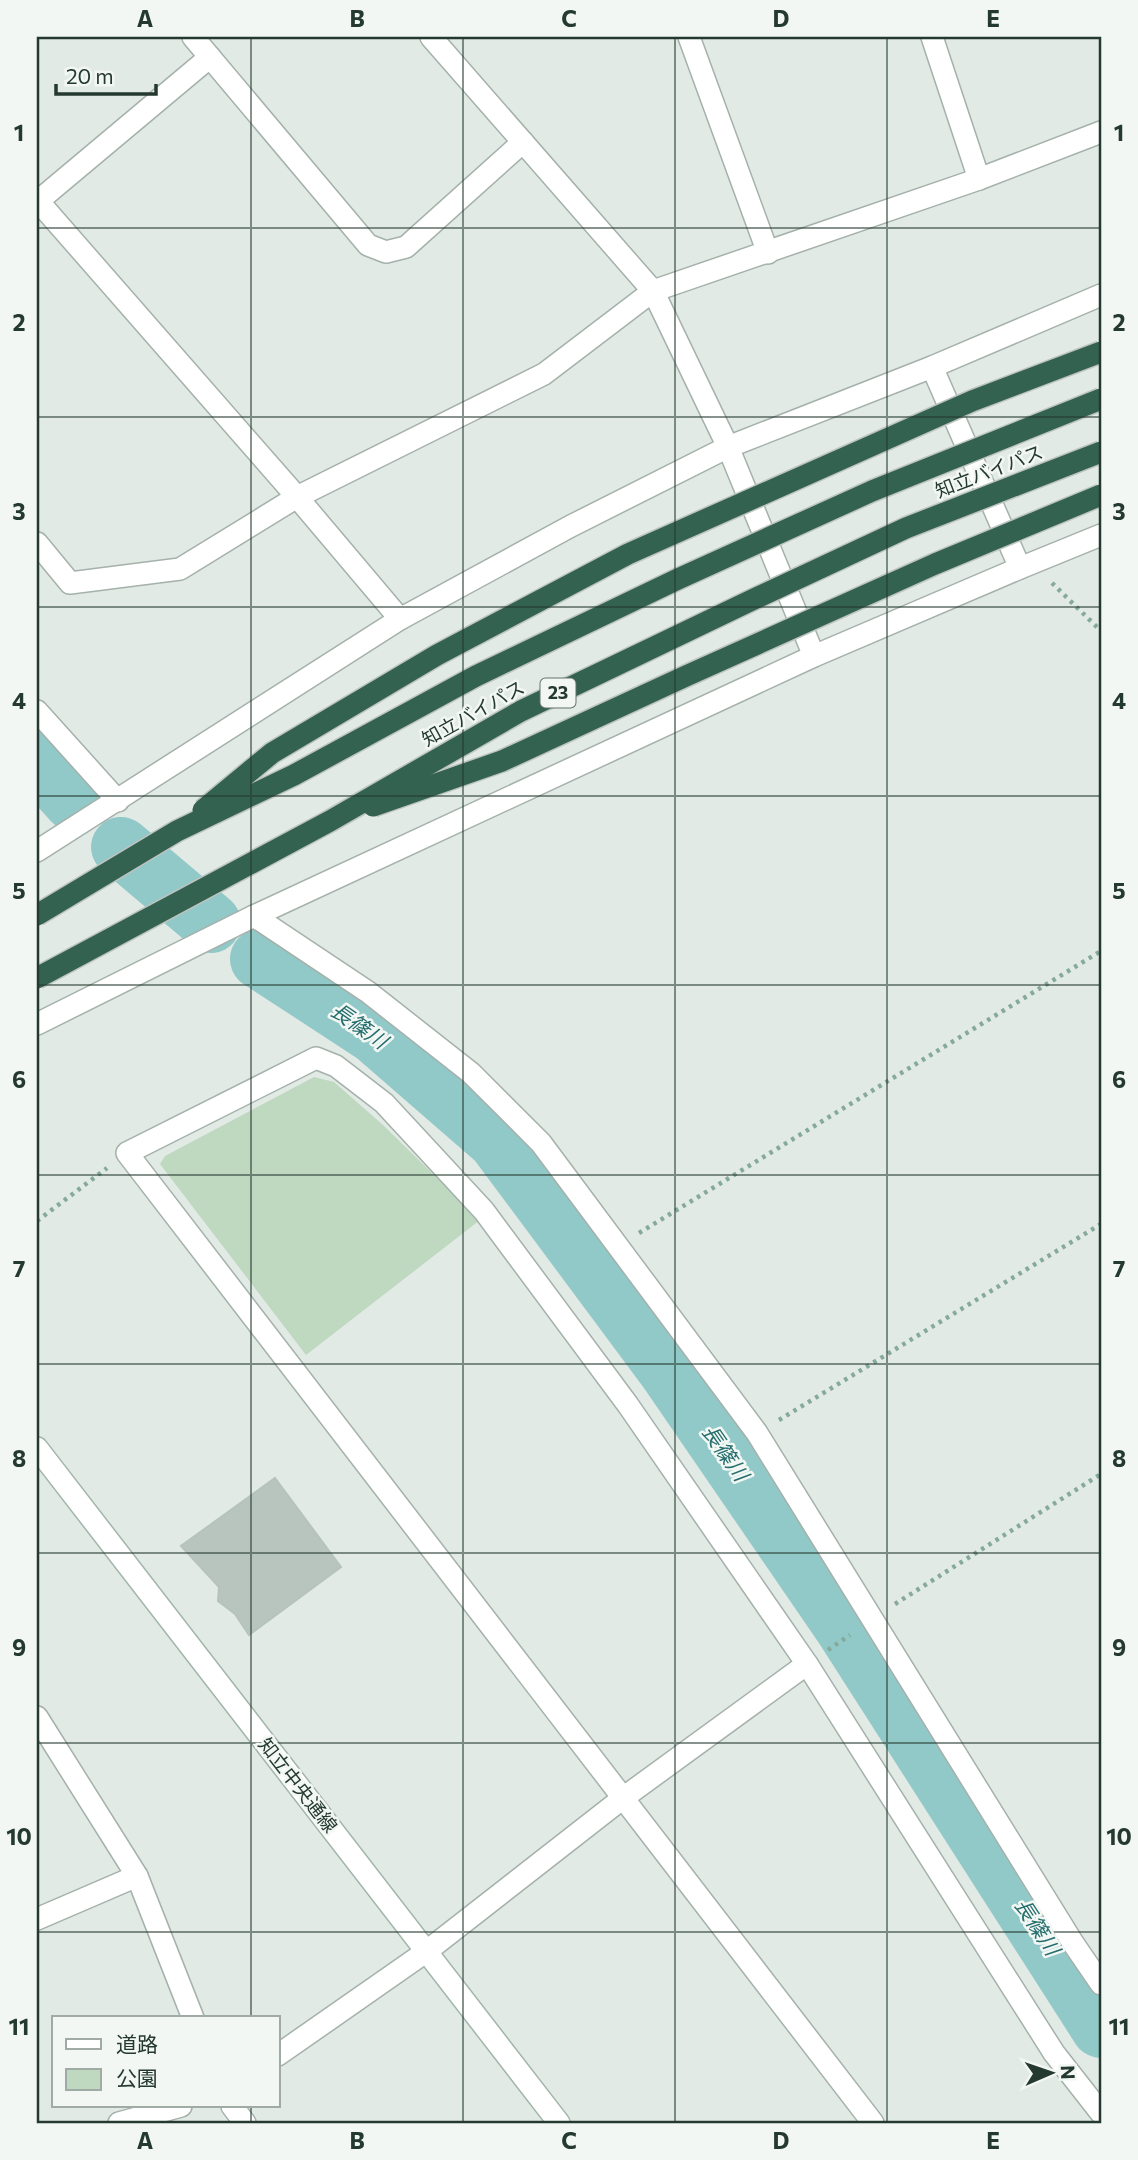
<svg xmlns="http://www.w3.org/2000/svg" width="1138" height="2160" font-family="Commissioner,'Noto Sans JP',sans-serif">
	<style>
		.green { fill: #bed9c0 }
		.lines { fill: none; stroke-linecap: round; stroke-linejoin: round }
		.river { stroke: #91c9c8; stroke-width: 60 }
		.building { fill: #b8c5be; stroke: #b5c3bb; stroke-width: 2 }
		.street-casing { stroke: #a5b1ab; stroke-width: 24 }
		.secondary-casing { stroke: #a2b5ab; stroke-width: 24 }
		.path { stroke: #86aa99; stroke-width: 4.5; stroke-dasharray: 3.5 5; stroke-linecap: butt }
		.street { stroke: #fff; stroke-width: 21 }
		.secondary { stroke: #fff; stroke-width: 21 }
		.highway-bridge-casing { stroke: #bdc4c1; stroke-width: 24; stroke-linecap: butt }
		.highway-bridge { stroke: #346250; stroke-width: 21 }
		.grid { fill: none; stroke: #243930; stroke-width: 2; stroke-opacity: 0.55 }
		.labels { text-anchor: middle; stroke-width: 5; stroke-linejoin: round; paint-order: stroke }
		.shield { fill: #f2f7f4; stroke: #62726b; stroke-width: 2 }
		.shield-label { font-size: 18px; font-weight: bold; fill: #243930 }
		.street-label { font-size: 19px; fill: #243930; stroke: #f2f7f4 }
		.water-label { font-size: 21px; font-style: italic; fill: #266e6e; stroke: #f2f7f4 }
		.neatline { fill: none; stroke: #243930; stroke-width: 2.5 }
		.grid-label { font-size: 23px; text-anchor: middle; font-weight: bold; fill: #243930 }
	</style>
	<rect width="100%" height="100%" fill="#e2eae5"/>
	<polygon class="green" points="314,1077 334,1082 383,1125 480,1220 306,1355 160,1164 165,1156"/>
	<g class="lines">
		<g class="river">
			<polyline points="37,761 73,801"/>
			<polyline points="121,847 211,923"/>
			<polyline points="260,959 375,1034 497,1140 668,1370 845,1628 1101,2028"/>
		</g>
	</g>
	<polygon class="building" points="275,1478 341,1567 249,1635 235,1614 218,1601 219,1587 181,1546"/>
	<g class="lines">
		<g class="street-casing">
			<g id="street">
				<polyline points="193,37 368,245 386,252 406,247 523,142"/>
				<polyline points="431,37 653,291 728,447 814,656"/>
				<polyline points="689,37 768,253"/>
				<polyline points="932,37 979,179"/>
				<polyline points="38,201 297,497 400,619"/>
				<polyline points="37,202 210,57"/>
				<polyline points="932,367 1020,568"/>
				<polyline points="37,543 70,583 180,569 297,497 544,374 653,291 979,179 1101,132"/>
				<polyline points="37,711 118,801"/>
				<polyline points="37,851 400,619 571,526 728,447 932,367 1101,295"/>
				<polyline points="254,916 368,992 471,1073 541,1143 757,1433 1073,1943 1101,1984"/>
				<polyline points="37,1024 254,916 814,656 1020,568 1101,535"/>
				<polyline points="37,1717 137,1876 193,2018"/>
				<polyline points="37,1919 137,1876"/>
				<polyline points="278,2055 427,1951 623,1798 807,1664"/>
				<polyline points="232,2106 245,2123"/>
				<polyline points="119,2123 181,2106"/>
				<polyline points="873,2123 127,1153 316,1058 336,1066 384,1103 484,1211 628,1405 807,1664 1054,2053 1101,2113"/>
			</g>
		</g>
		<g class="secondary-casing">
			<polyline id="secondary" points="37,1448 559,2123"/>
		</g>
		<g class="path">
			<polyline points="1052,583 1101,631"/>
			<polyline points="37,1221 107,1168"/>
			<polyline points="639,1233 1101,951"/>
			<polyline points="779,1420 1101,1224"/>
			<polyline points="895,1604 1101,1474"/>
			<polyline points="828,1650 850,1635"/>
		</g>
		<use href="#street" class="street"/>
		<use href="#secondary" class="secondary"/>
		<g class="highway-bridge-casing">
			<g id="highway-bridge">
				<polyline points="373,806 502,761 686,676 935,564 1101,495"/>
				<polyline points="203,810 272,753 437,655 628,554 972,401 1101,352"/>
				<polyline points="37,915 177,831 294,775 476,676 678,579 872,491 1101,399"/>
				<polyline points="37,978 330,821 521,711 752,600 906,528 1101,452"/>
			</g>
		</g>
		<use href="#highway-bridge" class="highway-bridge"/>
	</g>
	<path class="grid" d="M251 37V2018M463 37V2123M675 37V2123M887 37V2123M37 228H1101M37 417H1101M37 607H1101M37 796H1101M37 985H1101M37 1175H1101M37 1364H1101M37 1553H1101M37 1743H1101M37 1932H1101M251 2106V2123"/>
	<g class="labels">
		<rect class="shield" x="540.5" y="678.5" width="35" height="29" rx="5"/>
		<g class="shield-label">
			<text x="558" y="699">23</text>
		</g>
		<g class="street-label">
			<text transform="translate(989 471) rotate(-21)" y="7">知立バイパス</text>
			<text transform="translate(473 713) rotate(-29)" y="7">知立バイパス</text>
			<text transform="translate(298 1785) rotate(52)" y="7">知立中央通線</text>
		</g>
		<g class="water-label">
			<text transform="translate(359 1026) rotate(35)" y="7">長篠川</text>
			<text transform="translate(725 1453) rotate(55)" y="7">長篠川</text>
			<text transform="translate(1037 1927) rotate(57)" y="7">長篠川</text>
		</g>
	</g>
	<rect width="1138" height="2160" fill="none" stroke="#f2f7f4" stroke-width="77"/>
	<rect x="52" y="2016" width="228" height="91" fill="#f2f7f4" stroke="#a0aba6" stroke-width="2"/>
	<rect x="66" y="2039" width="35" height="10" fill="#ffffff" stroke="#a0aba6" stroke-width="2"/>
	<text x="116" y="2052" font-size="21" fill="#243930">道路</text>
	<rect x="66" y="2069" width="35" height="21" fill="#bed9c0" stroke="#a0aba6" stroke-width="2"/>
	<text x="116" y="2086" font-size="21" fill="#243930">公園</text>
	<g transform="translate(1051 2073) rotate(88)" stroke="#f2f7f4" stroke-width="5" paint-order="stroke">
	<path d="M0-5L12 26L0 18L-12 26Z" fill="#243930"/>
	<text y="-10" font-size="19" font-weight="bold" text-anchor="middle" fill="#243930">N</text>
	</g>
	<path d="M56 84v10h100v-10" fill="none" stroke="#243930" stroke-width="3.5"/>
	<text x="66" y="84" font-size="21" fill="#243930" stroke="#f2f7f4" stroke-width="5" paint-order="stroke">20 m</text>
	<rect x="38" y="38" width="1062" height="2084" class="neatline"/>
	<g class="grid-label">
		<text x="145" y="27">A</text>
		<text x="357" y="27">B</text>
		<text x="569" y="27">C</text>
		<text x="781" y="27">D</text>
		<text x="993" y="27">E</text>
		<text x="19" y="141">1</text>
		<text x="1119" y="141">1</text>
		<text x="19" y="331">2</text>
		<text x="1119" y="331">2</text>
		<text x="19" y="520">3</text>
		<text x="1119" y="520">3</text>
		<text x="19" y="709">4</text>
		<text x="1119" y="709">4</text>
		<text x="19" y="899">5</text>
		<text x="1119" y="899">5</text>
		<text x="19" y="1088">6</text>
		<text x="1119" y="1088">6</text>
		<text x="19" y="1277">7</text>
		<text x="1119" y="1277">7</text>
		<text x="19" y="1467">8</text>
		<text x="1119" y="1467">8</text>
		<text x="19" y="1656">9</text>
		<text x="1119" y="1656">9</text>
		<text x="19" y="1845">10</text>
		<text x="1119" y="1845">10</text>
		<text x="19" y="2035">11</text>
		<text x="1119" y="2035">11</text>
		<text x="145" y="2149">A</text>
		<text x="357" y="2149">B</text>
		<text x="569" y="2149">C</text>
		<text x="781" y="2149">D</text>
		<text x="993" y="2149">E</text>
	</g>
</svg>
